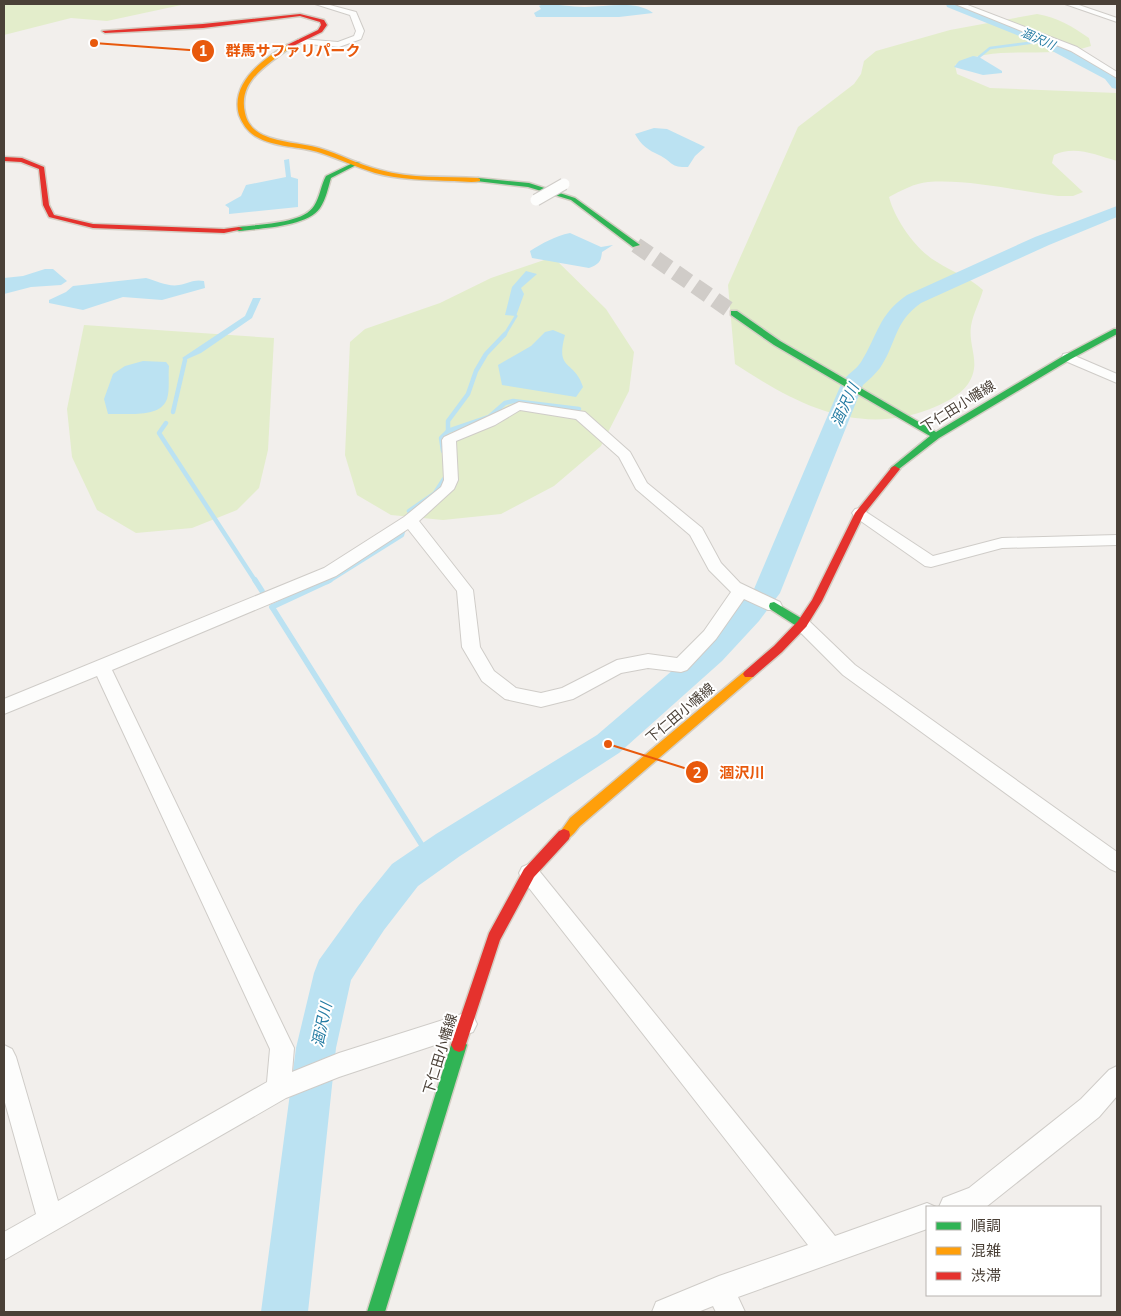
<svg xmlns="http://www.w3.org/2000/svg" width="1121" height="1316" font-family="'Nunito Sans','Noto Sans JP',sans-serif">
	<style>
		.green { fill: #e3edcb }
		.water { fill: #bbe2f2 }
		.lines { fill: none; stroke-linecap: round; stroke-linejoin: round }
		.stream-far3 { stroke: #bbe2f2; stroke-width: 2.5 }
		.stream-far2 { stroke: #bbe2f2; stroke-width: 3 }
		.stream-far1 { stroke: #bbe2f2; stroke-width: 4.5 }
		.stream { stroke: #bbe2f2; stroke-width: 5.5 }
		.river { fill: #bbe2f2; fill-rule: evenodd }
		.secondary-tunnel { stroke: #d0ccc8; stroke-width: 16; stroke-dasharray: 16 8; stroke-linecap: butt }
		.street-casing { stroke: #cfccc8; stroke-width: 2 }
		.fast-casing { stroke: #d4cec4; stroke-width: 3 }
		.slow-casing { stroke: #d4cec4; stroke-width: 3 }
		.jam-casing { stroke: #d4cec4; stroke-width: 3 }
		.street { fill: #fdfdfc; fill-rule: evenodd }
		.fast { fill: #30b455; fill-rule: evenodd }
		.slow { fill: #ff9f0a; fill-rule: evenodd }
		.jam { fill: #e5322d; fill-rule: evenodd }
		.street-bridge-casing { stroke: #cfccc8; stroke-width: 13; stroke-linecap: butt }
		.street-bridge { stroke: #fdfdfc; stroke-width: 11 }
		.labels { text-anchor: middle; stroke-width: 4; stroke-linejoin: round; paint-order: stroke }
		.far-water-label { font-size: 12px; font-style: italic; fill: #257ca3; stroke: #fff }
		.street-label { font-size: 14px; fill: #4a4037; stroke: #fff }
		.water-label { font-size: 15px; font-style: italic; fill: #257ca3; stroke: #fff }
		.leader { fill: none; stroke: #e8590c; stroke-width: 2 }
		.callout-dot { fill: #e8590c; stroke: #fff; stroke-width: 2 }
		.mark-label { font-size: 15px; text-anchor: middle; font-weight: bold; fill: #fff }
		.callout-label { font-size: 15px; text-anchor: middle; font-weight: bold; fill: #e8590c; stroke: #fff; stroke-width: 4; stroke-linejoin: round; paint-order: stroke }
	</style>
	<rect width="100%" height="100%" fill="#f2efec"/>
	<g class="green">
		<polygon points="4,4 186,4 107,21 71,18 4,35"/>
		<path d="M1037 14C1057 17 1073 27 1089 38L1091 46C1049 60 992 43 955 65L957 74 990 88 1117 93V161C1096 155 1075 145 1054 155L1052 163 1083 192 1073 196H1058C1016 191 971 179 928 182 915 183 900 191 889 197 895 220 916 250 937 262 952 272 969 277 983 290 980 301 973 314 971 326 968 348 982 363 968 384 960 396 942 404 930 409 857 437 796 404 735 364L728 285 798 127 854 84 861 74 864 61 876 51 950 30Z"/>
		<polygon points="553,257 606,309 634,352 629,391 601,446 554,486 501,514 443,520 391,515 357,495 345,455 350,342 365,329 440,303 491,278"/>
		<polygon points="84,325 274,338 268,450 259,488 237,510 192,528 136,533 97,510 72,457 67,409"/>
	</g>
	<g class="water">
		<path d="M543 4C557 4 571 7 585 7 607 7 636 0 653 13L619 17H536L534 13 541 9 539 6Z"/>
		<polygon points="973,56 979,57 1002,71 1002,73 983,75 954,67 959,61"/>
		<path d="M654 128 667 129 705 147 695 156 688 167C670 168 672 161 659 155 648 150 641 145 635 134Z"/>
		<polygon points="289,159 291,177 298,179 298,207 229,214 229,208 225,205 241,196 246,185 286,177 284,160"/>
		<path d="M570 233 601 247 613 245 602 252C601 262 599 264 589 268L532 258 530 251C543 243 555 236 570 233Z"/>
		<polygon points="45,269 53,269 67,281 61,285 31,287 4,294 4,278 23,276"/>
		<polygon points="526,271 537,274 521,288 524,294 516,316 505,315 512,287"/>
		<path d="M146 278C157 281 168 287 179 285 189 283 194 279 204 281L205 288 162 300 123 297 83 310 49 303V300L66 292 73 286Z"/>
		<polygon points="253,298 261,298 252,318 201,353 185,360 182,358 245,316"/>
		<path d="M553 330 565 335C555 372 574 359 583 387L576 397 502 385 498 365 531 346 545 332Z"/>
		<path d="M143 361 166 362 169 366C168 376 170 389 167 399 160 419 125 413 108 414L104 399 113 374 125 366Z"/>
	</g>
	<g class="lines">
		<polyline class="stream-far3" points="979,57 990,48 1044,41"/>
		<polyline class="stream-far2" points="504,336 516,316"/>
		<g class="stream-far1">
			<polyline points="173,412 185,360"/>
			<polyline points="166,423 159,433 256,582"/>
			<polyline points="448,431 489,417 505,403 513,401 579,409"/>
			<polyline points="443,451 441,438 448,431 448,421 468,394 476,371 486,354 505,334"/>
			<polyline points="409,511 435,493 444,479"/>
			<polyline points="327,582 402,535 404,528"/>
		</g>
		<g class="stream">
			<polyline points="255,580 262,591"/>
			<polyline points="272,607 430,858"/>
			<polyline points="272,607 330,580"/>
		</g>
		<g class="river">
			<polygon points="946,4 963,4 1049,38 1115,73 1117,89 1112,88 1105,79 1039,44 947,7"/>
			<path d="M1117 206V217L1049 245 921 303C893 323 897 343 880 368 875 374 869 380 863 385L780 593 759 621 722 661 619 753 460 856 418 886 384 930 351 980 336 1048 308 1312H261L296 1048 314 973 319 960 358 906 392 864 436 834 597 735 701 646 754 589 842 382C847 374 856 370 861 362 878 335 878 315 907 295L1035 237Z"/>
		</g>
		<polyline class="secondary-tunnel" points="636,245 734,313"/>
		<g class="street-casing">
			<g id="street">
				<polygon points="315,4 326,4 356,12 364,31 361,39 339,47 298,43 298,39 301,39 338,42 354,36 356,31 350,15"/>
				<polygon points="955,4 965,4 1077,47 1117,72 1117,78 1071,51"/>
				<polygon points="1065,4 1076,4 1117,18 1117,22"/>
				<polygon points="1068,353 1117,374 1117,383 1063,360 1062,357 1063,354"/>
				<path d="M519 402 585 412 630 452 647 483 702 528 721 563 740 583 780 602 782 606 780 610H768L744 599 716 639 687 670 681 672 648 668 621 673 573 699 541 707 505 699 482 681 462 647 457 591 408 529 336 576 112 670 290 1040 294 1048 292 1072 339 1053 465 1013 473 1016 477 1024 473 1032 465 1035 339 1077 286 1098 4 1260V1232L36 1214 4 1099V1045L12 1049 16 1057 58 1201 267 1082 270 1049 97 676 4 714V699L324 568 404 517 441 487 444 480 442 440 444 437ZM520 410 576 419 619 457 636 489 690 535 709 570 731 592 704 631 677 658 648 654 617 660 562 688 541 693 516 688 494 671 480 647 473 590 419 521 454 489 458 480 456 441 495 425Z"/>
				<polygon points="860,508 933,556 1002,538 1117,535 1117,545 1002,548 931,567 925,566 855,517 852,513 855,509"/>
				<polygon points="802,618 808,620 855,665 1117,852 1117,872 1110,869 843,675 796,628 794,624 796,620"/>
				<polygon points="529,864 536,867 835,1236 927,1203 936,1207 927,1207 927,1229 738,1297 745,1312 716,1312 713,1306 698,1312 652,1312 656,1302 719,1276 808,1245 522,879 519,873 522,867"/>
				<polygon points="1117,1066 1117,1096 1099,1117 986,1207 939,1207 943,1198 969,1188 1081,1099 1109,1070"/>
			</g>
		</g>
		<g class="fast-casing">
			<g id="fast">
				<path d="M355 162 360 163 331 178C328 188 326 199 320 208 307 227 261 228 239 231L235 229 239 227C259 224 303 224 314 206 320 197 321 185 326 176Z"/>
				<polygon points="478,178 529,183 575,198 640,245 633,247 571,200 528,187 476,181 476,179"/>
				<polygon points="731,311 737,311 780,341 936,432 1065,355 1114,329 1117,329 1117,334 1071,359 939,438 895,472 890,469 892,467 930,436 774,345 731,315"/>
				<polygon points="774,602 806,621 807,624 806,627 798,627 770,609 769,606 770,603"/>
				<polygon points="459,1038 464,1040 467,1045 385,1312 367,1312 451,1045 454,1040"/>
			</g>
		</g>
		<g class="slow-casing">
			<g id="slow">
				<path d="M287 45 292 46C271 63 237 79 245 113 247 123 254 131 263 135 281 143 301 143 319 148 340 154 359 165 380 170 411 179 445 176 478 178L480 179V181C472 183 462 181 454 181 427 180 400 180 375 173 356 167 339 159 321 153 300 146 275 148 255 136 247 131 242 123 239 115 230 83 263 59 287 45Z"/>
				<path d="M749 670 753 671 755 674 753 677 580 826C574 833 569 842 559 839L558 835 570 818 745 671Z"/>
			</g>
		</g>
		<g class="jam-casing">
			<g id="jam">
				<polygon points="300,14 324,20 327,25 322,32 289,48 287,45 318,30 321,25 320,22 300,16 203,28 105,33 102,31 203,24"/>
				<polygon points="4,157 22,158 44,167 49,205 54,215 93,224 224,229 239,227 243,229 224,233 93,228 49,217 43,205 39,169 21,162 4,161"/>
				<polygon points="895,466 900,469 864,514 822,601 806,627 782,652 753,677 745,677 743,674 745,671 774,646 798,621 812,600 855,513 892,467"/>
				<polygon points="564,829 569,831 570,835 569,839 534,877 500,940 464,1050 459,1052 454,1050 451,1045 489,933 524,869 559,831"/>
			</g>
		</g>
		<use href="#street" class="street"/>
		<use href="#fast" class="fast"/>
		<use href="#slow" class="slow"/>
		<use href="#jam" class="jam"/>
		<g class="street-bridge-casing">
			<polyline id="street-bridge" points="536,200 564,184"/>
		</g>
		<use href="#street-bridge" class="street-bridge"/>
	</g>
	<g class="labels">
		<g class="far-water-label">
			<text transform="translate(1038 39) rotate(24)" y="4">涸沢川</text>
		</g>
		<g class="street-label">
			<text transform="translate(958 406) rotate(-32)" y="5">下仁田小幡線</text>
			<text transform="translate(680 713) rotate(-40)" y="5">下仁田小幡線</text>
			<text transform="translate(440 1054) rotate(-73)" y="5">下仁田小幡線</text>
		</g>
		<g class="water-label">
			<text transform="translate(845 405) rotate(-65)" y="5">涸沢川</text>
			<text transform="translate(322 1025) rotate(-78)" y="5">涸沢川</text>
		</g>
	</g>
	<path class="leader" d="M94 43L203 51M608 744L697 772"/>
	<g class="callout-dot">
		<circle cx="94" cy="43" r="5"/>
		<circle cx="608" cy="744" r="5"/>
		<circle cx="203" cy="51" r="12"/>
		<circle cx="697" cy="772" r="12"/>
	</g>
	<g class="mark-label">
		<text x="203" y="56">1</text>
		<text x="697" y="778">2</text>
	</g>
	<g class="callout-label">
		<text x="293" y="56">群馬サファリパーク</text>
		<text x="742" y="778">涸沢川</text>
	</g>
	<rect width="1121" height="1316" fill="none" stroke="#4a4037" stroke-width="10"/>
	<rect x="926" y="1206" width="175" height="90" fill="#ffffff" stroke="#b7b3af"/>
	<rect x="936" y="1222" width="25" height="8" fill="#30b455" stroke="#b7b3af"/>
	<text x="971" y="1231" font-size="15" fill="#4a4037">順調</text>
	<rect x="936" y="1247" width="25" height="8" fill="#ff9f0a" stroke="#b7b3af"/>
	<text x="971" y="1256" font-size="15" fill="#4a4037">混雑</text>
	<rect x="936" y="1272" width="25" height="8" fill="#e5322d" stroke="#b7b3af"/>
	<text x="971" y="1281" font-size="15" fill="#4a4037">渋滞</text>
</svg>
